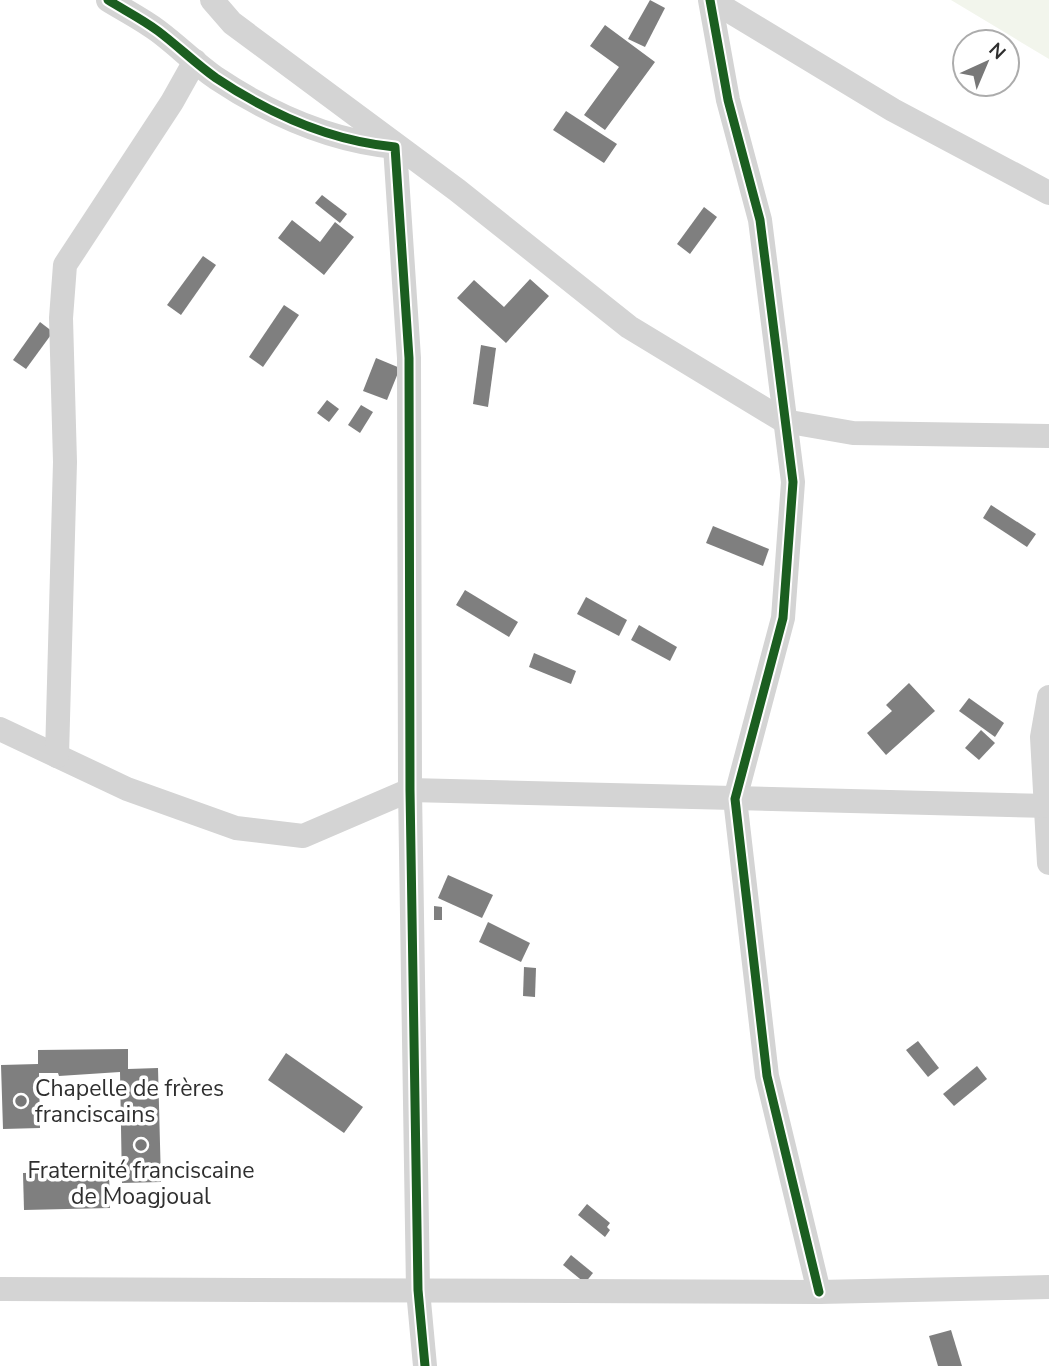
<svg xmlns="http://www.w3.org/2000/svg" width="1049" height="1366" font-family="'Nunito Sans',sans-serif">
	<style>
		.green { fill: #f2f5ec }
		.building { fill: #7f7f7f }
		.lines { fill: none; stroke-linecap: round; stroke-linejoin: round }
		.minor { stroke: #d4d4d4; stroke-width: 24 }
		.cycleway-casing { stroke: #fff; stroke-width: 13 }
		.cycleway { stroke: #1b5e20; stroke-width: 9 }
		.poi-dot { fill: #787878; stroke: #fff; stroke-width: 2.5 }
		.labels { text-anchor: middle; stroke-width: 7; stroke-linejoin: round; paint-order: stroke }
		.poi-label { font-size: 23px; fill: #2f2f2f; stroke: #fff; text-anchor: start }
	</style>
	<rect width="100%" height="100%" fill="#fff"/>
	<polygon class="green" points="951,0 1049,0 1049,59"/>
	<g class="building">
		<polygon points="650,0 665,8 645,47 628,39"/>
		<polygon points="605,25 655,62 605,130 584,115 619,67 590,46"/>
		<polygon points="566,111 617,144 604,163 553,130"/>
		<polygon points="322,195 347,214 340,223 315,203"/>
		<polygon points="704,207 717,217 690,254 677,244"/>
		<polygon points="292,220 320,242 335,222 354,237 324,275 278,238"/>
		<polygon points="203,256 216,265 181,315 167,305"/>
		<polygon points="530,279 549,296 506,343 457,298 474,280 504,307"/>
		<polygon points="284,305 299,315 263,367 249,357"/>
		<polygon points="40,322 53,332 26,369 13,360"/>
		<polygon points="481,345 496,348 488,407 473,404"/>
		<polygon points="376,358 400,368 387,400 363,391"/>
		<polygon points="327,400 339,409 329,422 317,413"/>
		<polygon points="361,405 373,412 360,433 348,425"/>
		<polygon points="991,505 1036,534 1027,547 983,518"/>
		<polygon points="713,526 769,549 763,566 706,543"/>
		<polygon points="465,590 518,622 509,637 456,605"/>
		<polygon points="586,597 627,620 619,636 577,614"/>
		<polygon points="639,625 677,647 670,661 631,640"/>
		<polygon points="534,653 576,671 571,684 529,667"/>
		<polygon points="909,683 935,711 886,755 867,733 892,711 886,705"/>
		<polygon points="969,698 1004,723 995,737 959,711"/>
		<polygon points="981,730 995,743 979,760 965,748"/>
		<polygon points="448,875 493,895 482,918 438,898"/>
		<polygon points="434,906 442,907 442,920 434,920"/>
		<polygon points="488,922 530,943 521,962 479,942"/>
		<polygon points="524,967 536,968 535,997 523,996"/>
		<polygon points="918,1041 939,1068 928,1077 906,1050"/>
		<polygon points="128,1049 128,1069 158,1068 161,1182 122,1183 120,1072 59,1076 58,1073 39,1073 40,1128 3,1129 1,1065 38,1064 38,1050"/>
		<polygon points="286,1053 363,1107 344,1133 268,1080"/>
		<polygon points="977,1066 987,1079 954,1106 943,1094"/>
		<polygon points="109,1171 110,1208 24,1210 23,1173"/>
		<polygon points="587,1204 610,1223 607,1227 610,1230 605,1237 578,1215"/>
		<polygon points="571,1255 593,1273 585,1283 563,1265"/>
		<polygon points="951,1330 962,1366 938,1366 929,1336"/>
	</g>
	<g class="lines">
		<g class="minor">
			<path d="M108 0C124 10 142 19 158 31 178 46 196 64 216 78 270 114 331 141 395 147L409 358 410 790 418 1290 425 1366"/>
			<polyline points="212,0 232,23 457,190 629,327 784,421 853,433 1049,436"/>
			<polyline points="710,0 728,100 760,220 793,482 783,618 735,799 767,1076 819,1292"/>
			<polyline points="711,0 893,110 1049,193"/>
			<polyline points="1049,697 1042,737 1049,863"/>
			<polyline points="0,729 127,789 236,828 303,836 410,790 1049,806"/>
			<polyline points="57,756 65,462 61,318 65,265 172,102 195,61"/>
			<polyline points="0,1289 819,1292 1049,1287"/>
		</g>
		<g class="cycleway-casing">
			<g id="cycleway">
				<path d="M108 0C124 10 142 19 158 31 178 46 196 64 216 78 270 114 331 141 395 147L409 358 410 790 418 1290 425 1366"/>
				<polyline points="710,0 728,100 760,220 793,482 783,618 735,799 767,1076 819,1292"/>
			</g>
		</g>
		<use href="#cycleway" class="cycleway"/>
	</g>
	<g class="poi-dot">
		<circle cx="21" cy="1101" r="7"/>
		<circle cx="141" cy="1145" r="7"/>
	</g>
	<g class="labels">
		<g class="poi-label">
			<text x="35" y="1096">Chapelle de frères<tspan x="35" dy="26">franciscains</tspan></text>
			<text x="141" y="1178" text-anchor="middle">Fraternité franciscaine<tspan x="141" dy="26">de Moagjoual</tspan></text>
		</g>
	</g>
	<g transform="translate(986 63) rotate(44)"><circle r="33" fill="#ffffff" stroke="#acacac" stroke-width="2"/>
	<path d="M0-5L12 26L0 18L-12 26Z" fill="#787878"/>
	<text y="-10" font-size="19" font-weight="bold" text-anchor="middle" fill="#2f2f2f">N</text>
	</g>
</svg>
